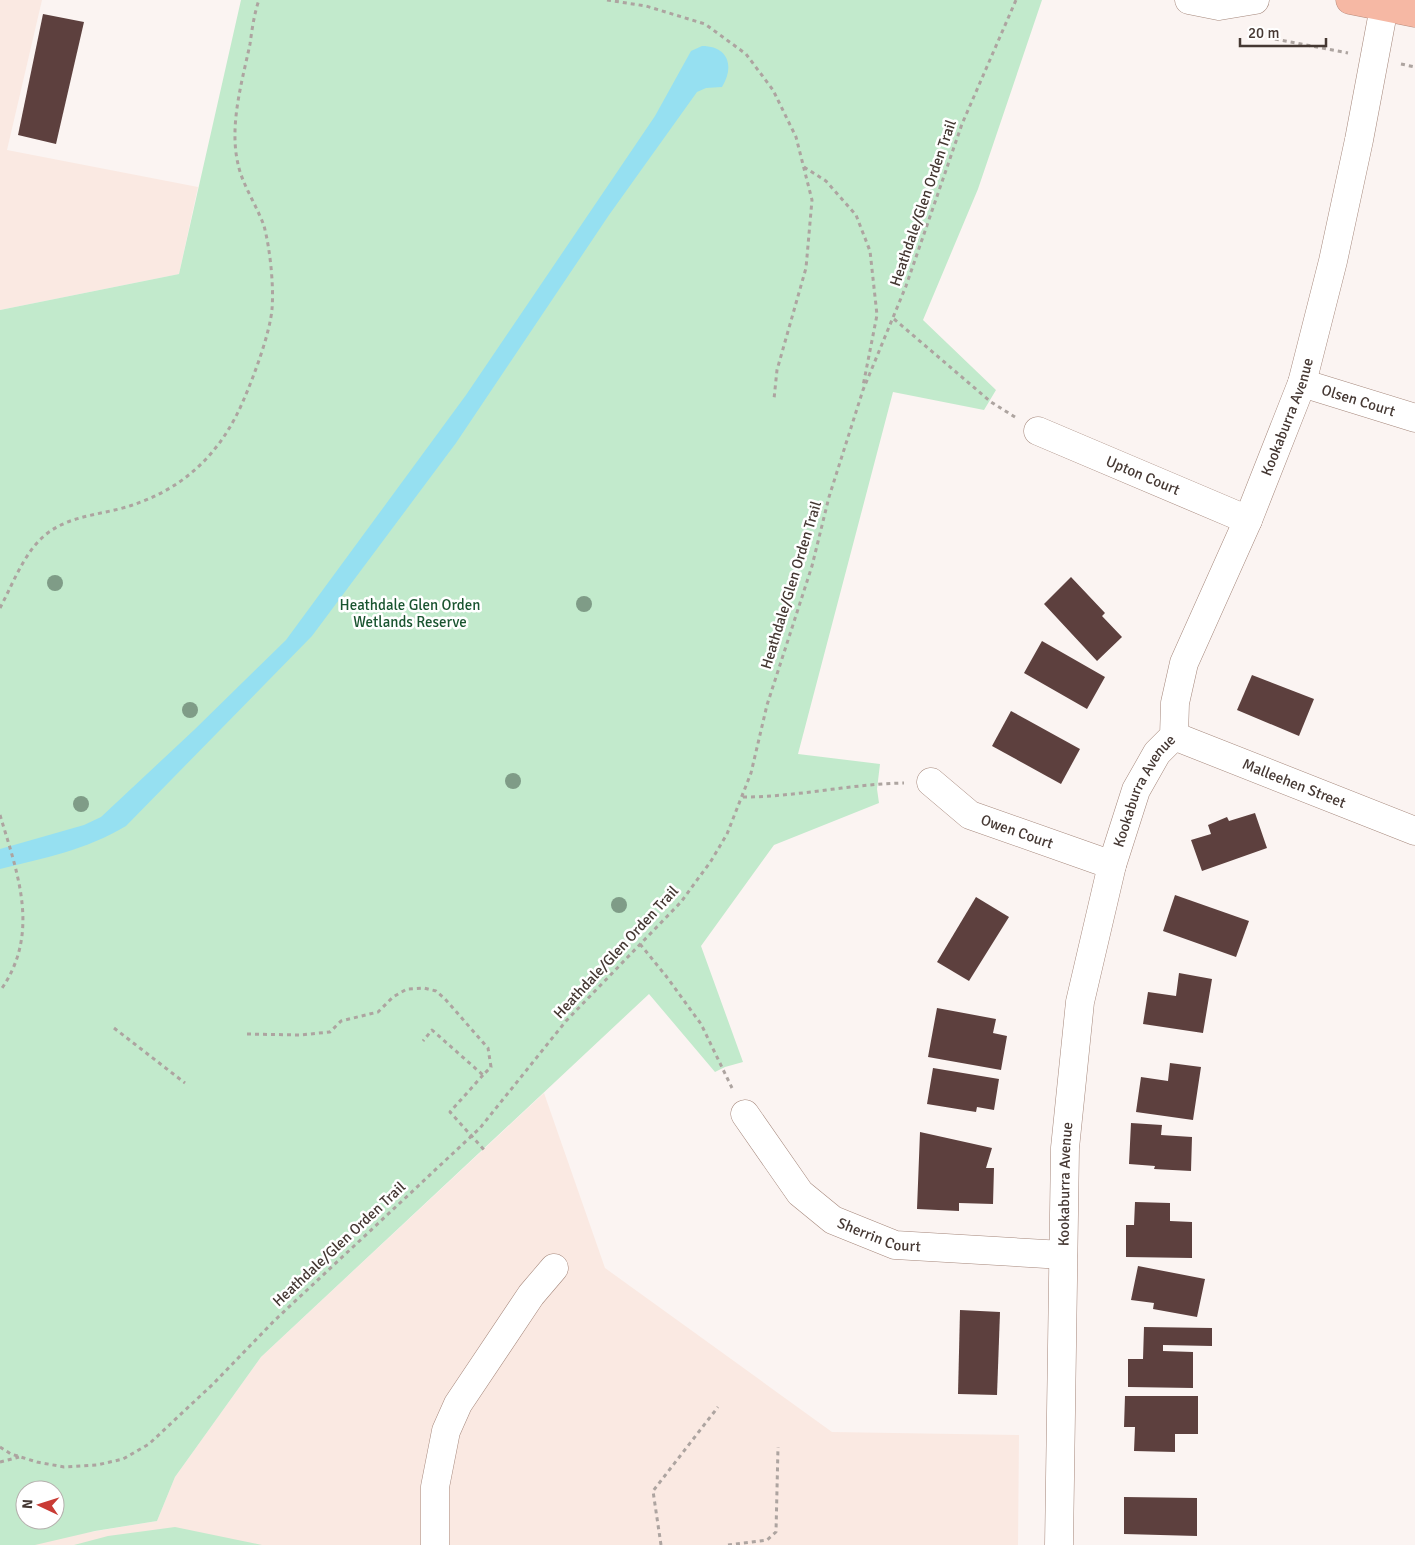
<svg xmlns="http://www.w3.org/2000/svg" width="1415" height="1545" font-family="Signika,sans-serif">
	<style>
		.built { fill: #fae9e2 }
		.green { fill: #c2eacc; fill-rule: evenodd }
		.water { fill: #96e0f1 }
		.building { fill: #5d403e }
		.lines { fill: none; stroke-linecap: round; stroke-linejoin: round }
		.street-casing { stroke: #a5877b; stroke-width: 29 }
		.secondary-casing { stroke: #a5877b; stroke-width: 29 }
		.highway-casing { stroke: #b88b7c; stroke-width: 29 }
		.path { stroke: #ada4a0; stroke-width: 3; stroke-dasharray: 4 4; stroke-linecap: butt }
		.street { stroke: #fff; stroke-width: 28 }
		.secondary { stroke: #fff; stroke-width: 28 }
		.highway { stroke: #f6b8a4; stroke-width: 28 }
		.tree { fill: #7f9c87 }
		.labels { text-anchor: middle; stroke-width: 5; stroke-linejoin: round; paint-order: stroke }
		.street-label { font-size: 15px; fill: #453833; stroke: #fff }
		.park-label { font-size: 15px; fill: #1a5430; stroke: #fff }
	</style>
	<rect width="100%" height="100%" fill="#fbf4f2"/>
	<g class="built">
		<polygon points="0,0 42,0 7,150 198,187 179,274 0,310"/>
		<polygon points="544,1093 605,1268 832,1432 1019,1435 1018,1545 31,1545 54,1538 157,1521 175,1477 261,1357"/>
	</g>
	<g class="green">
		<path d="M241 0H1042L978 189 923 320 996 390 984 410 893 392 798 754 880 764 877 789 879 803 774 845 701 946 743 1062 725 1067 715 1072 649 994 261 1357 175 1477 157 1521 95 1531 35 1545H0V310L179 274ZM25 1490H55V1520H25Z"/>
		<polygon points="175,1527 262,1545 74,1545 108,1536"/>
	</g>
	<path class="water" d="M702 46C728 46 735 66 722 87L706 88 697 92 609 215 456 443 312 636 126 826C86 850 44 858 0 869V849L84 825 101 817 194 730 286 640 466 395 655 116 691 51Z"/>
	<g class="building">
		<polygon points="43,14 84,22 56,144 18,135"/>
		<polygon points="1071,577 1105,613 1102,616 1122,637 1097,661 1044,604"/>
		<polygon points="1042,641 1105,677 1087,709 1024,673"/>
		<polygon points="1252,675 1314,699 1299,736 1237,710"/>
		<polygon points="1011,711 1080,749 1061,784 992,746"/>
		<polygon points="1255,813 1267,848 1202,871 1191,840 1211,834 1208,825 1227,817 1229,821"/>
		<polygon points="1175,895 1249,921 1236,957 1163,931"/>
		<polygon points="976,897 1009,917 969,981 937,962"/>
		<polygon points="1179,973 1212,979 1203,1033 1143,1024 1148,992 1176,996"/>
		<polygon points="937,1008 996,1019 993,1033 1007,1036 1001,1070 928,1057"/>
		<polygon points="1170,1063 1201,1067 1193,1120 1136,1112 1141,1077 1168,1081"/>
		<polygon points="933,1068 999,1079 994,1110 977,1107 976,1112 927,1104"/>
		<polygon points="1131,1123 1162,1125 1161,1135 1192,1137 1191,1171 1154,1169 1155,1166 1129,1164"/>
		<polygon points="920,1132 992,1148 986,1168 994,1168 993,1204 959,1203 959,1211 917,1209"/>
		<polygon points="1135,1202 1170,1203 1170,1221 1192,1222 1192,1258 1126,1257 1126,1225 1134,1225"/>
		<polygon points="1138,1266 1205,1279 1197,1317 1153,1309 1154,1303 1131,1300"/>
		<polygon points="960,1310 1000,1312 997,1395 958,1394"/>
		<polygon points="1144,1327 1212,1328 1212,1346 1163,1345 1163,1351 1193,1352 1193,1388 1128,1387 1128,1359 1143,1359"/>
		<polygon points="1125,1396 1198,1396 1198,1434 1175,1434 1175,1452 1134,1451 1135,1427 1124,1427"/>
		<polygon points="1124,1497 1197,1498 1197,1536 1124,1534"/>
	</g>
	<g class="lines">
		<g class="street-casing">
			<g id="street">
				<polyline points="1189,0 1219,6 1255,0"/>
				<path id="s1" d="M1302 383 1415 418"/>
				<path id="s2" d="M1038 431 1248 520"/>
				<path id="s3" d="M1174 736 1415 831"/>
				<path id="s4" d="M931 782 970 815 1112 865"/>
				<path id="s5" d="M745 1114 800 1193 833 1220 895 1245 1063 1255"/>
				<polyline points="435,1545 435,1487 446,1431 458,1404 531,1295 554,1268"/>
			</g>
		</g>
		<g class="secondary-casing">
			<g id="secondary">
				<path id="s6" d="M1059 1545 1065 1148 1080 1002 1112 865 1136 790 1157 753 1174 736 1175 703 1184 663 1248 520 1302 383 1333 261 1359 140 1384 7"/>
			</g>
		</g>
		<g class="highway-casing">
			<polyline id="highway" points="1350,0 1415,13"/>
		</g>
		<g class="path">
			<polyline points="607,0 646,6 705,24 746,54 773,90 796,137 812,200 806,268 777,370 774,399"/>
			<polyline points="1254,30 1259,36 1348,53"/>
			<polyline points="1401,64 1415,67"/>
			<polyline points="804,167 826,181 856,215 870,251 877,315 863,386"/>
			<polyline points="894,319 991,402 1015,417"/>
			<path d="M0 608C13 584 25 549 49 532 70 517 95 515 119 509 180 493 220 456 244 399 254 376 270 333 272 309 274 286 270 248 264 226 257 206 242 184 238 164 229 125 242 82 250 44 252 30 254 14 259 0"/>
			<path d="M743 797C797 797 850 784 904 783"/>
			<path d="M0 815C18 875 41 934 0 991"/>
			<polyline points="640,944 666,976 701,1024 732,1088"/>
			<polyline points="114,1028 185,1083"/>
			<polyline points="247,1034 300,1035 330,1032 341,1021 378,1012 393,997 407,989 424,988 436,991 445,999 488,1048 491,1067 483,1075 432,1030 423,1041"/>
			<polyline points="483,1075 450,1112 486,1152"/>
			<polyline points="0,1447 11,1454 37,1462 64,1467 97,1465 123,1459 149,1444 213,1384 275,1320 480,1128 566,1021 681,902 711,861 727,834 751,773 767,705 812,566 829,497 863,390 906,286 962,124 1016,0"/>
			<polyline points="0,1462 19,1457"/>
			<polyline points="661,1545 653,1491 718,1407"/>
			<polyline points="728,1545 767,1540 776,1532 778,1447"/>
		</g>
		<use href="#street" class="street"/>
		<use href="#secondary" class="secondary"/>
		<use href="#highway" class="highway"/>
	</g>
	<g class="tree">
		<circle cx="55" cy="583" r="8"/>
		<circle cx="584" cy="604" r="8"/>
		<circle cx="190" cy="710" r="8"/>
		<circle cx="513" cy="781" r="8"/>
		<circle cx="81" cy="804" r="8"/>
		<circle cx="619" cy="905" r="8"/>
	</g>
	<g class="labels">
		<g class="street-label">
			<text transform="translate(923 203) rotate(-71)" y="5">Heathdale/Glen Orden Trail</text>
			<text dy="5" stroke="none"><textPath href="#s1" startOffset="59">Olsen Court</textPath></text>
			<text dy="5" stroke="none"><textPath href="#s6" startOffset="1171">Kookaburra Avenue</textPath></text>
			<text dy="5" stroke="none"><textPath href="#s2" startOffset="114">Upton Court</textPath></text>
			<text transform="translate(791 585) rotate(-73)" y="5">Heathdale/Glen Orden Trail</text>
			<text dy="5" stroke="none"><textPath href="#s3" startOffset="129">Malleehen Street</textPath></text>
			<text dy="5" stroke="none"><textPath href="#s6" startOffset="766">Kookaburra Avenue</textPath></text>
			<text dy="5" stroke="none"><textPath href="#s4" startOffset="101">Owen Court</textPath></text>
			<text transform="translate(616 952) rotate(-47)" y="5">Heathdale/Glen Orden Trail</text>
			<text dy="5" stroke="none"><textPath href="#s6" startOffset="361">Kookaburra Avenue</textPath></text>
			<text dy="5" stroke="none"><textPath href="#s5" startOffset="188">Sherrin Court</textPath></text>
			<text transform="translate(339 1244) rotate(-43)" y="5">Heathdale/Glen Orden Trail</text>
		</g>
		<g class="park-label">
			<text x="410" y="610">Heathdale Glen Orden<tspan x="410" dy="17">Wetlands Reserve</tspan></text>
		</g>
	</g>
	<g transform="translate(40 1505) rotate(274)"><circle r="24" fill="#ffffff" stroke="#b5afad"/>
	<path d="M0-4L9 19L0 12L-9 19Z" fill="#c93b35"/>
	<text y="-8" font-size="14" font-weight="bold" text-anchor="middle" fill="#453833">N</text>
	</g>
	<path d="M1240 38v8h86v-8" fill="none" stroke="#453833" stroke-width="2.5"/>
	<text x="1248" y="38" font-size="15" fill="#453833" stroke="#ffffff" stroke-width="4" paint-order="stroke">20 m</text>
</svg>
